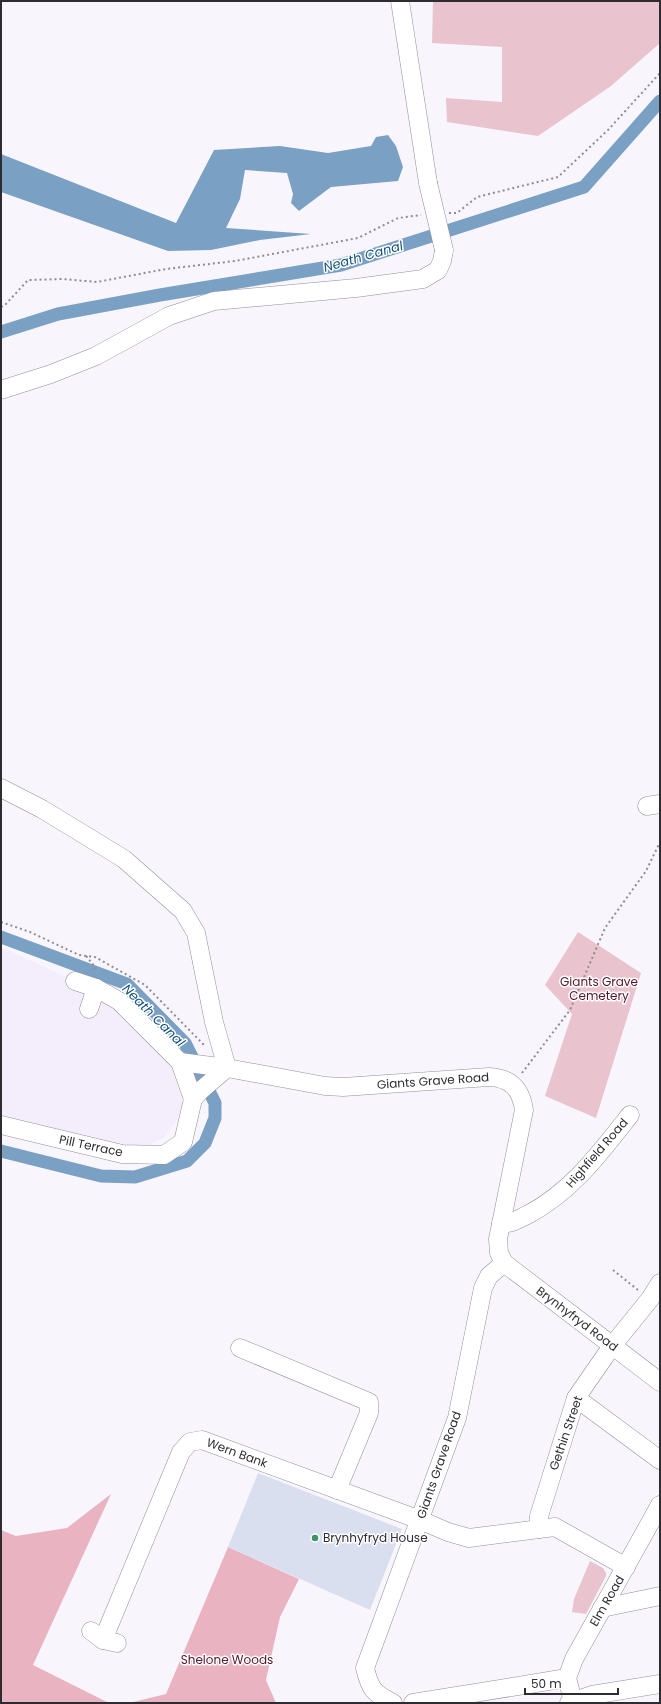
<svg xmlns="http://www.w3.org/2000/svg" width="661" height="1704" font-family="Poppins,sans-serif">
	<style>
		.built { fill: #f3edfc }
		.green { fill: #e9c3cd }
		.forest { fill: #eab3c2 }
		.water { fill: #7aa1c3 }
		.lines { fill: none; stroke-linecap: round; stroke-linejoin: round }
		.canal { stroke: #7aa1c3; stroke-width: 13 }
		.building { fill: #dadfef }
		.minor-casing { stroke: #938e9d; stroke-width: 19 }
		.path { stroke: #8f8d93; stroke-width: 2; stroke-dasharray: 2 3; stroke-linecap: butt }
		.minor { stroke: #fff; stroke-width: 18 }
		.minor-bridge-casing { stroke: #938e9d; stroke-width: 19; stroke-linecap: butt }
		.minor-bridge { stroke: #fff; stroke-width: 18 }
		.poi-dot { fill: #3e9367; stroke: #fff; stroke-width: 1.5 }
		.labels { text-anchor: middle; stroke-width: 3; stroke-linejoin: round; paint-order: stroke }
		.park-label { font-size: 12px; fill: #54152d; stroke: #fff }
		.street-label { font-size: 12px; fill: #2e2c32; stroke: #fff }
		.poi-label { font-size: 12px; fill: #2e2c32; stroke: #fff; text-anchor: start }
		.water-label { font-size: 13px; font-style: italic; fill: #13537f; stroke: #fff }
	</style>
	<rect width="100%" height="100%" fill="#f8f6fc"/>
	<polygon class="built" points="1,947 75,981 96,988 170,1062 183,1103 177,1120 164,1137 147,1146 127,1145 1,1115"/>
	<g class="green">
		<polygon points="433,1 660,1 660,43 611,86 538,136 447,122 446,98 502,102 502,47 432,43"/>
		<polygon points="578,932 641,973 596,1118 545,1096 572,1014 545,985"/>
		<polygon points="590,1561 603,1568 606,1573 606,1576 586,1614 572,1612 574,1599"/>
	</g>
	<g class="forest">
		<polygon points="111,1494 33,1665 109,1703 1,1703 1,1530 16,1536 67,1528"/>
		<polygon points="228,1547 299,1579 280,1617 266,1680 276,1703 129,1703 166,1694"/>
	</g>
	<polygon class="water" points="388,135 396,146 403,167 398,181 331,187 299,211 291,203 293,194 287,173 245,170 240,199 226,228 311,234 260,240 211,250 168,251 1,192 1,154 176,223 214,150 280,146 328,153 371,146 376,137"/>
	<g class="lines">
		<g class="canal">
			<polyline points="1,332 58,314 160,295 341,265 584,187 660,101"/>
			<polyline points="1,937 127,984 185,1043 215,1103 215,1118 205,1143 187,1161 135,1177 101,1176 1,1151"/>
		</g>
	</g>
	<polygon class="building" points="258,1473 402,1529 370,1610 228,1547"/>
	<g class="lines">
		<g class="minor-casing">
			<g id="minor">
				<polyline points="400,1 428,183"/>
				<polyline points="1,390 51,374 96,356 169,316 214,301 356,288 423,279 438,270 442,261 444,250"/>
				<polyline points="1,788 42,809 124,859 183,911 196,933 214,1022 227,1068"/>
				<polyline points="647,806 660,804"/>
				<polyline points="75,981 96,988 119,1001 180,1062 193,1099"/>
				<polyline points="89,1009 96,988"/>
				<path d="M180 1062 227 1068 325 1086 343 1087 489 1077C511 1078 521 1089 524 1110L498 1239 499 1253 504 1263 660 1382"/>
				<polyline points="1,1125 122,1154 164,1155 183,1142 193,1099 200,1091 227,1068"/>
				<path d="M501 1223C513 1224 518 1219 529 1214 572 1191 600 1153 630 1115"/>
				<polyline points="240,1348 369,1402 369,1413 337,1490"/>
				<polyline points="576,1398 660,1460"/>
				<polyline points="539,1529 539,1516 576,1398 612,1346 650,1299 660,1283"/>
				<polyline points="602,1608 660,1596"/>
				<polyline points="91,1631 103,1640 117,1643"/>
				<polyline points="103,1640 181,1452 190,1442 202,1440 420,1520 448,1532 469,1538 555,1527 626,1567"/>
				<polyline points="573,1701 567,1678 574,1659 660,1505"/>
				<path d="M393 1703C373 1693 370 1689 365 1668L457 1418 483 1288 489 1276 504 1263"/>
				<polyline points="413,1703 567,1678"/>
				<polyline points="569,1703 592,1695 660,1684"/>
			</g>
		</g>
		<g class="path">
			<polyline points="449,213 457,213 477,197 558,177 608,130 660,73"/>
			<polyline points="1,307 5,305 28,280 63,279 97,282 166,269 235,261 358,238 398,218 421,215"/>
			<polyline points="1,922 30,932 79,955 95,957 145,985 205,1046"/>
			<polyline points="86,956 95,967 93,972"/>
			<polyline points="522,1073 570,1010 605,928 646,871 660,842"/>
			<polyline points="613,1270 638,1290"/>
		</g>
		<use href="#minor" class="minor"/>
		<g class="minor-bridge-casing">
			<polyline id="minor-bridge" points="428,183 444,250"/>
		</g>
		<use href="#minor-bridge" class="minor-bridge"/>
	</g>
	<circle class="poi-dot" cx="315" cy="1538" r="4"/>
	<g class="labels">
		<g class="park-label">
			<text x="599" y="986">Giants Grave<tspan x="599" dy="14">Cemetery</tspan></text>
			<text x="227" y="1664">Shelone Woods</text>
		</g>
		<g class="street-label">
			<text transform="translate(433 1081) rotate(-4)" y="4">Giants Grave Road</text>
			<text transform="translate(91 1146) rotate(12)" y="4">Pill Terrace</text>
			<text transform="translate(597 1153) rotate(-49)" y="4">Highfield Road</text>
			<text transform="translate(577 1319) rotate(37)" y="4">Brynhyfryd Road</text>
			<text transform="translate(566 1433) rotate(-71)" y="4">Gethin Street</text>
			<text transform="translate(237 1453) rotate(20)" y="4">Wern Bank</text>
			<text transform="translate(439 1465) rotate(-71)" y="4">Giants Grave Road</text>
			<text transform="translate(607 1601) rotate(-60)" y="4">Elm Road</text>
		</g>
		<g class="poi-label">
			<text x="323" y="1542">Brynhyfryd House</text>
		</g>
		<g class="water-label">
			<text transform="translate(363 256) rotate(-16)" y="5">Neath Canal</text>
			<text transform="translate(154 1015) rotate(45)" y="5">Neath Canal</text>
		</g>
	</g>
	<rect width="661" height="1704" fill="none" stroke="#2e2c32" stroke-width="4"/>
	<path d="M525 1688v6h93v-6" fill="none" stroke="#2e2c32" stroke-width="2"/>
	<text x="531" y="1688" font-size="12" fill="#2e2c32" stroke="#ffffff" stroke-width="3" paint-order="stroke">50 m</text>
</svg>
